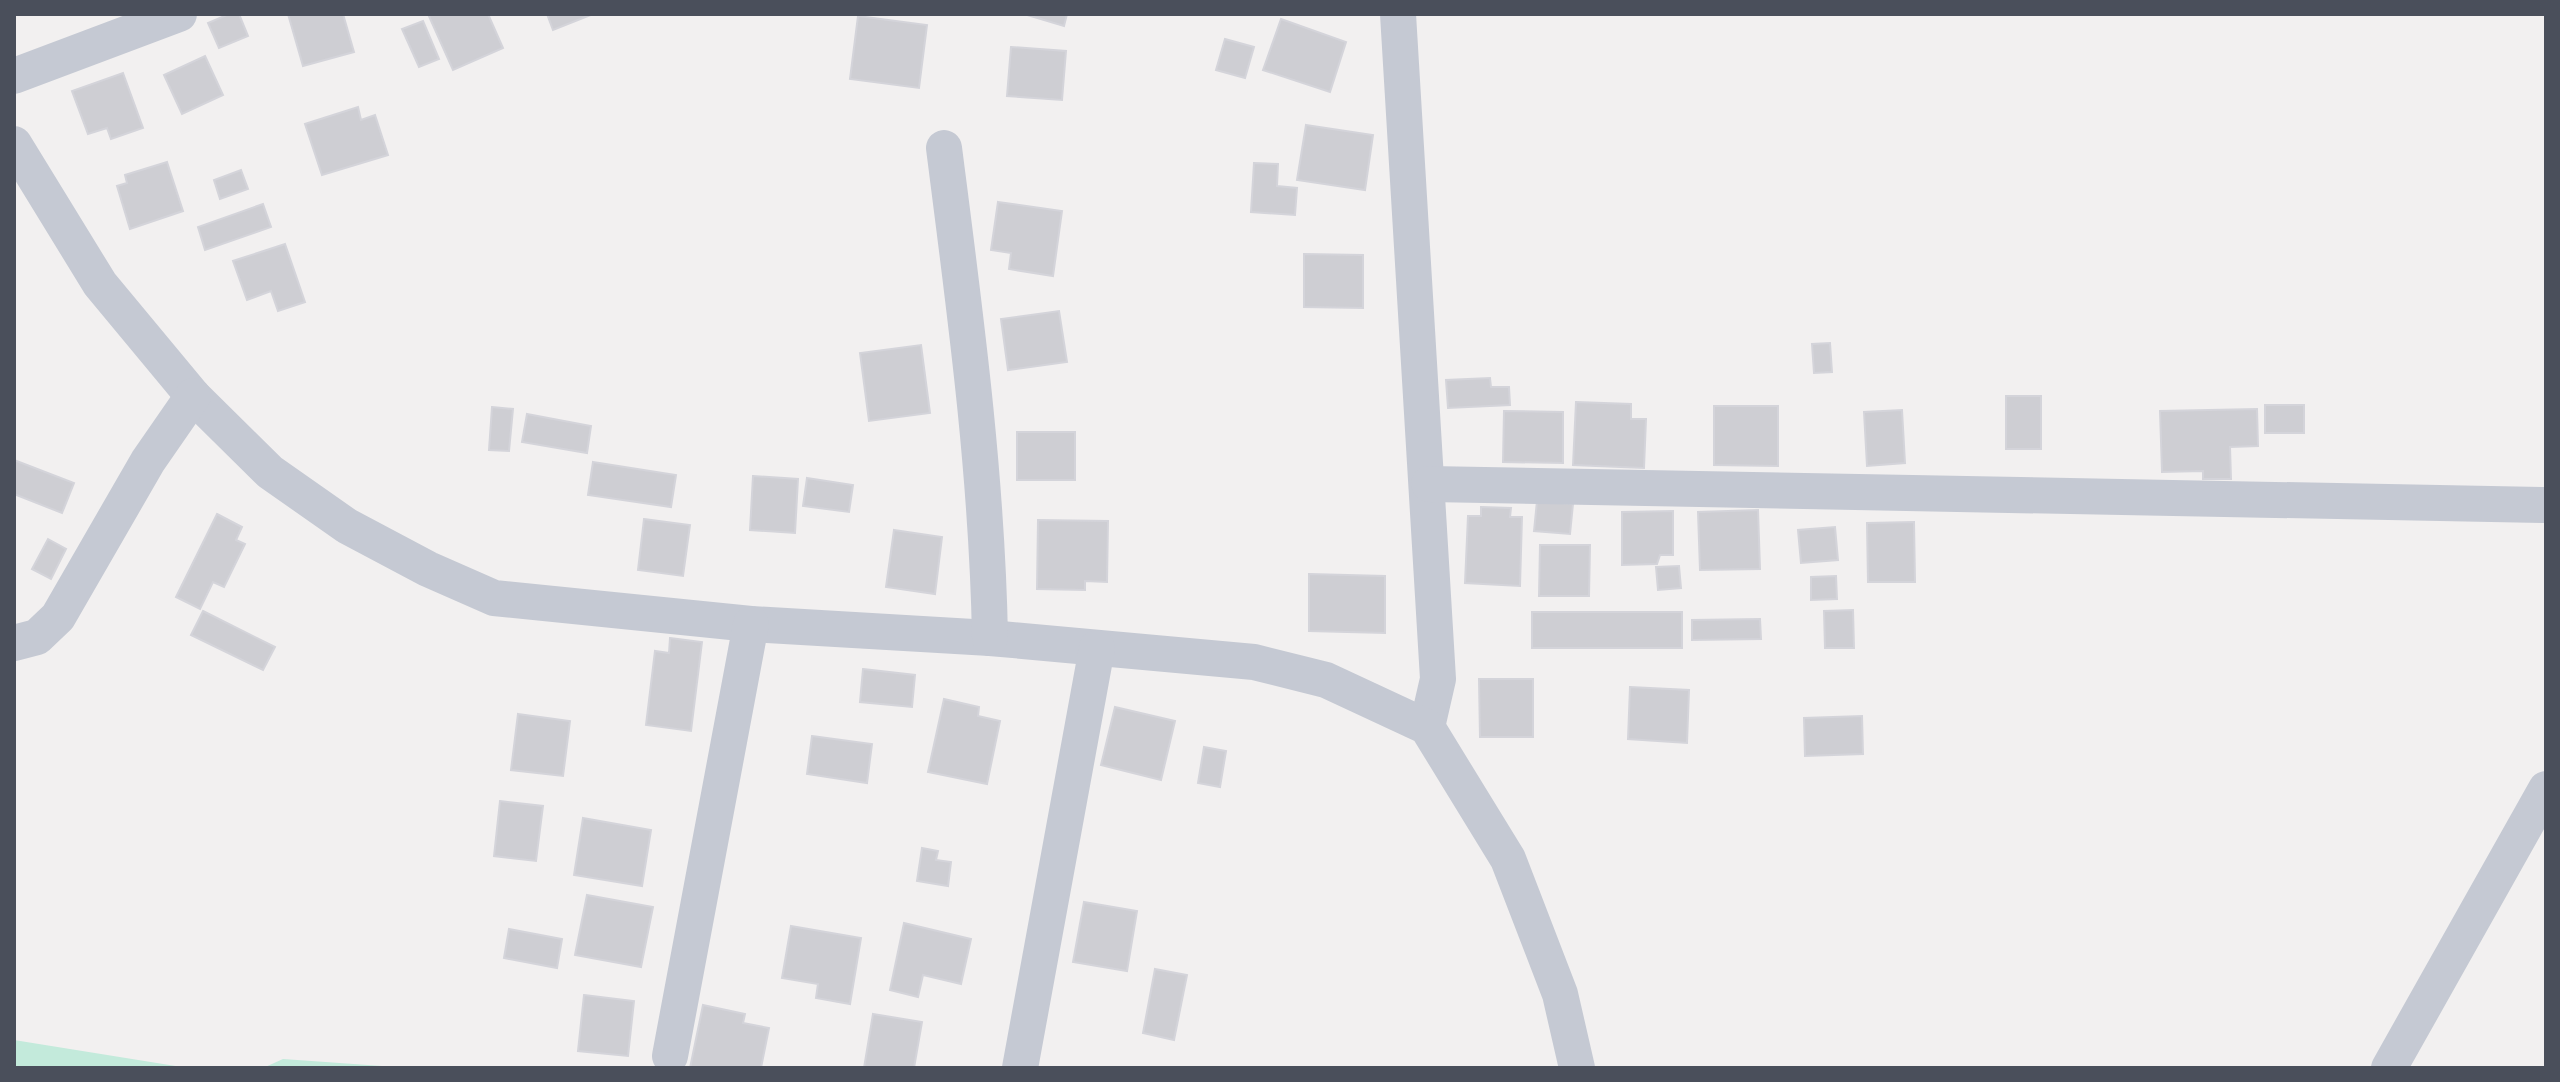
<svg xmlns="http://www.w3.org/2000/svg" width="2560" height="1082" font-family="Figtree,sans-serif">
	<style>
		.green { fill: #c3eadb }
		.building { fill: #ceced3; stroke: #d4d4da; stroke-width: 2 }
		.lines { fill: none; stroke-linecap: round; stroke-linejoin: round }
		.street { stroke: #c5c9d3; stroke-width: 36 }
	</style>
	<rect width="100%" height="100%" fill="#f2f0f0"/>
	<g class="green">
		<polygon points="14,1040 188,1068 14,1068"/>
		<polygon points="283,1059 382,1066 387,1068 263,1068"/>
	</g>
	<g class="building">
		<polygon points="229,14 239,14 248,36 219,48 208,23"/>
		<polygon points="288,14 343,14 354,52 303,66"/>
		<polygon points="428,14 488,14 503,48 453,70"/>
		<polygon points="547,14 593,14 553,30"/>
		<polygon points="1024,14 1067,14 1064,26"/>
		<polygon points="858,16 927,25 919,88 850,79"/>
		<polygon points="1281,19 1346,42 1330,92 1263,70"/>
		<polygon points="423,21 439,59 419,67 402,29"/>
		<polygon points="1225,39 1254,47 1245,78 1216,70"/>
		<polygon points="1011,47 1066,51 1062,100 1007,96"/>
		<polygon points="205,56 223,95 182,114 164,75"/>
		<polygon points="123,73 143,128 111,139 107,128 88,134 72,91"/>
		<polygon points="358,107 361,120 375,115 388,155 322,175 305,124"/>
		<polygon points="1306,125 1373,135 1365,190 1297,180"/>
		<polygon points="167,162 183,211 130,229 117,186 127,183 125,175"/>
		<polygon points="1254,163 1278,164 1277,186 1297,188 1295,215 1251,212"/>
		<polygon points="241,170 248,189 220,199 214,180"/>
		<polygon points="998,202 1062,211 1053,276 1009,269 1011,253 991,250"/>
		<polygon points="263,204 271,227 205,250 198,227"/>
		<polygon points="285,244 305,302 278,311 271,291 247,300 233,261"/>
		<polygon points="1304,254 1363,255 1363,308 1304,307"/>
		<polygon points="1059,311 1067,362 1008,370 1001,319"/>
		<polygon points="1830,343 1832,372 1814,373 1812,344"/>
		<polygon points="921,345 930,413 869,421 860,353"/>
		<polygon points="1490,378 1491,387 1509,387 1510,405 1448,408 1446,380"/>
		<rect x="2006" y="396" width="35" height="53"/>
		<polygon points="1576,402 1631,404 1631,419 1646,419 1644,468 1573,465"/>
		<rect x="2265" y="405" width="39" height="28"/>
		<polygon points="1714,406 1778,406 1778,466 1714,465"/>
		<polygon points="492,407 513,409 509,451 489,450"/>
		<polygon points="2257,409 2258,446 2230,447 2231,479 2203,479 2203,471 2162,472 2160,411"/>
		<polygon points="1902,410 1905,463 1867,466 1864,412"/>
		<polygon points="1504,411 1563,412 1563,463 1503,462"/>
		<polygon points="527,414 591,426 587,453 522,442"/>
		<rect x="1017" y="432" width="58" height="48"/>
		<polygon points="14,460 74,483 62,513 14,494"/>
		<polygon points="593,462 676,475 671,507 588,495"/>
		<polygon points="753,476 798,479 795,533 750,530"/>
		<polygon points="807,478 853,485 849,512 803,506"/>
		<polygon points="1537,501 1573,504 1570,534 1534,531"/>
		<polygon points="1481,507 1511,508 1510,517 1522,517 1520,586 1465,583 1468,516 1481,516"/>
		<polygon points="1758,510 1760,569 1700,570 1698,512"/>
		<polygon points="1673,511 1673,555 1660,555 1657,564 1622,565 1622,512"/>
		<polygon points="217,514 242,527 236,540 245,544 224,587 213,582 200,609 176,597"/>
		<polygon points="644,519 690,525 683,576 638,570"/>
		<polygon points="1038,520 1108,521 1107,582 1085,581 1085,590 1037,589"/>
		<polygon points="1914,522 1915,582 1868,582 1867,523"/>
		<polygon points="1835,527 1838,560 1801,563 1798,530"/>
		<polygon points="894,530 942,537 935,594 886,587"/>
		<polygon points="48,539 66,549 51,579 32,569"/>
		<polygon points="1540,545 1590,545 1589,596 1539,596"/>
		<polygon points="1679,566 1681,588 1658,590 1656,567"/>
		<polygon points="1309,574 1385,576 1385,633 1309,631"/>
		<polygon points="1836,576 1837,599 1811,600 1811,577"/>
		<polygon points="1853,610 1854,648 1825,648 1824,611"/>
		<polygon points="203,611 275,647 263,670 191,635"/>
		<rect x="1532" y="612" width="150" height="36"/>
		<polygon points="1760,619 1761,639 1692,640 1692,620"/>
		<polygon points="670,638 702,642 691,731 646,725 655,651 669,653"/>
		<polygon points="863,669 915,675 912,707 860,702"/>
		<polygon points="1479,679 1533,679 1533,737 1480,737"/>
		<polygon points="1630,687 1689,690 1687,743 1628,739"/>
		<polygon points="944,699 979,707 978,716 1000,721 987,784 928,772"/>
		<polygon points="1115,707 1175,721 1161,780 1101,765"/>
		<polygon points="518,714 570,721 563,776 511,770"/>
		<polygon points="1862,716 1863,754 1805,756 1804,718"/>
		<polygon points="812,736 872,744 867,783 807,774"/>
		<polygon points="1204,747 1226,751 1220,787 1198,783"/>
		<polygon points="500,801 543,806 536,861 494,856"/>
		<polygon points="583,818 651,830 642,886 574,875"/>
		<polygon points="922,848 938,851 936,860 951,862 948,886 917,881"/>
		<polygon points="587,895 653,907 641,967 575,955"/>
		<polygon points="1084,902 1137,911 1127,971 1073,962"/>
		<polygon points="904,923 971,939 961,984 923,975 918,997 890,990"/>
		<polygon points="791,926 861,938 850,1004 816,998 818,984 782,978"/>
		<polygon points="509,929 562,939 557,968 504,958"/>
		<polygon points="1155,969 1187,975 1174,1040 1143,1033"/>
		<polygon points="584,995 634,1001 628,1056 578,1051"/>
		<polygon points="703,1005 745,1014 743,1023 769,1028 761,1068 690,1068"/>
		<polygon points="873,1014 922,1022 914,1068 864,1068"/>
	</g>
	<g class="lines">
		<g class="street">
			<polyline points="1398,14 1438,679 1427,727"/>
			<polyline points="14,76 179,14"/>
			<polyline points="14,144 100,284 193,396 270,472 347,526 428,569 494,598 751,624 990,638 1254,662 1326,680 1427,727 1508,859 1560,994 1577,1068"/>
			<path d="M944 148C965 312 987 473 990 638"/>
			<polyline points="1429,484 2546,505"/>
			<polyline points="14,643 37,637 58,617 148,461 193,396"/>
			<polyline points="670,1056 751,624"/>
			<polyline points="1020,1068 1097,648"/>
			<polyline points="2389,1068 2546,789"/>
		</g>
	</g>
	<rect width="2560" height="1082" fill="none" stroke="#4a4f5b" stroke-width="32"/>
</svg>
